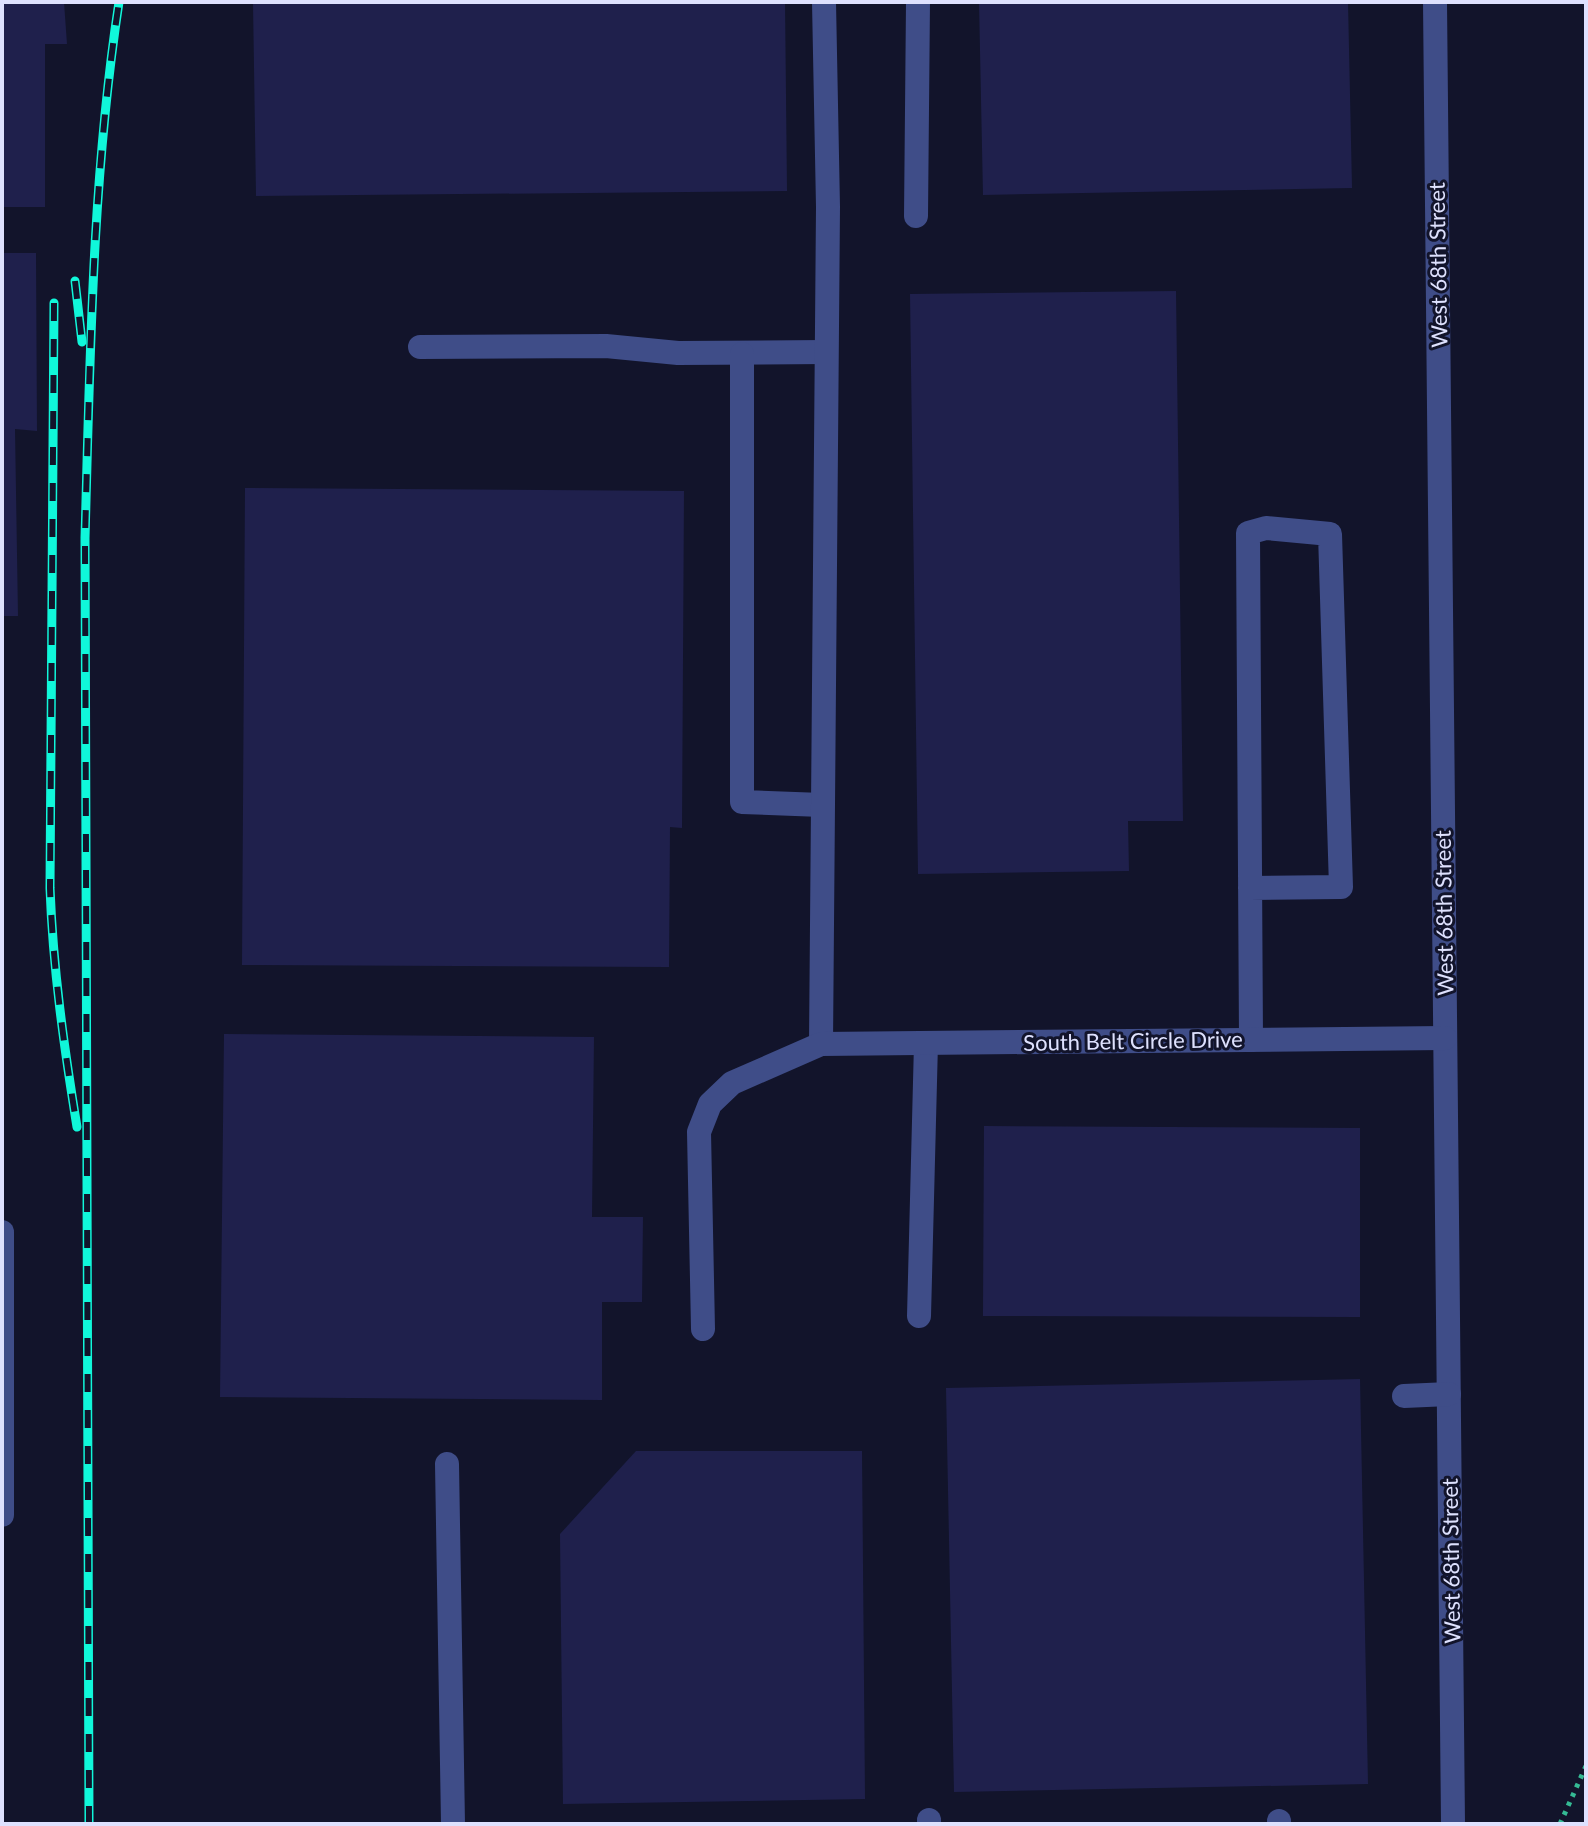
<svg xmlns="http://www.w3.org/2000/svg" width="1588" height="1826" font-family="Lato,sans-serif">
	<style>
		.building { fill: #1f204c }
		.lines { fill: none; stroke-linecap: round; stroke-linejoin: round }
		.path { stroke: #35ba94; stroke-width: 5; stroke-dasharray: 4 6; stroke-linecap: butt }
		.minor { stroke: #3f4d88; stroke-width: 24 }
		.rail-casing { stroke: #10f7da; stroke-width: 9 }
		.rail { stroke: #12142b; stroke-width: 6; stroke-dasharray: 18; stroke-linecap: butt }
		.labels { text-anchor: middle; stroke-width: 6; stroke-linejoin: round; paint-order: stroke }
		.street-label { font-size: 22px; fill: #dee1fe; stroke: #12142b }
	</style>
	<rect width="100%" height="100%" fill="#12142b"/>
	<g class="building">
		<polygon points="2,2 64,2 67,44 45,44 45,207 2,207"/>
		<polygon points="253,2 785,2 787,191 256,196"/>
		<polygon points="979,2 1348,2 1352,188 983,195"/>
		<polygon points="2,253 36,253 37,431 15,429 18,616 2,616"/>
		<polygon points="1176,291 1183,821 1128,821 1129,871 918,874 910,294"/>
		<polygon points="245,488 684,491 682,828 670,827 669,967 242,965"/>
		<polygon points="224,1034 594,1037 592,1217 643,1217 642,1302 602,1302 602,1400 220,1397"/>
		<polygon points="984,1126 1360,1128 1360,1317 983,1316"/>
		<polygon points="1360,1379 1368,1784 954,1792 946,1388"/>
		<polygon points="636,1451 862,1451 865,1799 563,1804 560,1534"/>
	</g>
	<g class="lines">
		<polyline class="path" points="1560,1824 1586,1766"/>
		<g class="minor">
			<polyline points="1435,2 1453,1824"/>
			<polyline points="916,216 918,2"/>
			<polyline points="420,347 606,346 678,353 826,352"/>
			<polyline points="742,354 742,802 822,805"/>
			<polyline points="1250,888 1341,887 1330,534 1266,528 1248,533 1251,1040"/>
			<polyline points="821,1044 828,207 824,2"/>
			<polyline points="2,1232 2,1515"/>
			<polyline points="919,1316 926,1043"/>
			<polyline points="703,1329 699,1132 710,1104 732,1083 821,1044 1445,1038"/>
			<polyline points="1404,1396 1449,1394"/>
			<polyline points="447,1464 453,1824"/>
			<polyline points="929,1820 929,1824"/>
			<polyline points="1279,1821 1279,1824"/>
		</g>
		<g class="rail-casing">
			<g id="rail">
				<polyline points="75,281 82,342"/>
				<path d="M54 303 50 888C53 969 64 1047 77 1127"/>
				<path d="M89 1824 85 538C90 360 92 179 119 2"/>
			</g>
		</g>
		<use href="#rail" class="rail"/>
	</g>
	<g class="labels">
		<g class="street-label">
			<text transform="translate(1438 265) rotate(-91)" y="8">West 68th Street</text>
			<text transform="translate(1444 913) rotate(-91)" y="8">West 68th Street</text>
			<text transform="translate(1133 1041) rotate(-1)" y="8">South Belt Circle Drive</text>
			<text transform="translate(1451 1561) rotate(-91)" y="8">West 68th Street</text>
		</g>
	</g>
	<rect width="1588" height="1826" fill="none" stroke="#dee1fe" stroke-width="8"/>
</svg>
